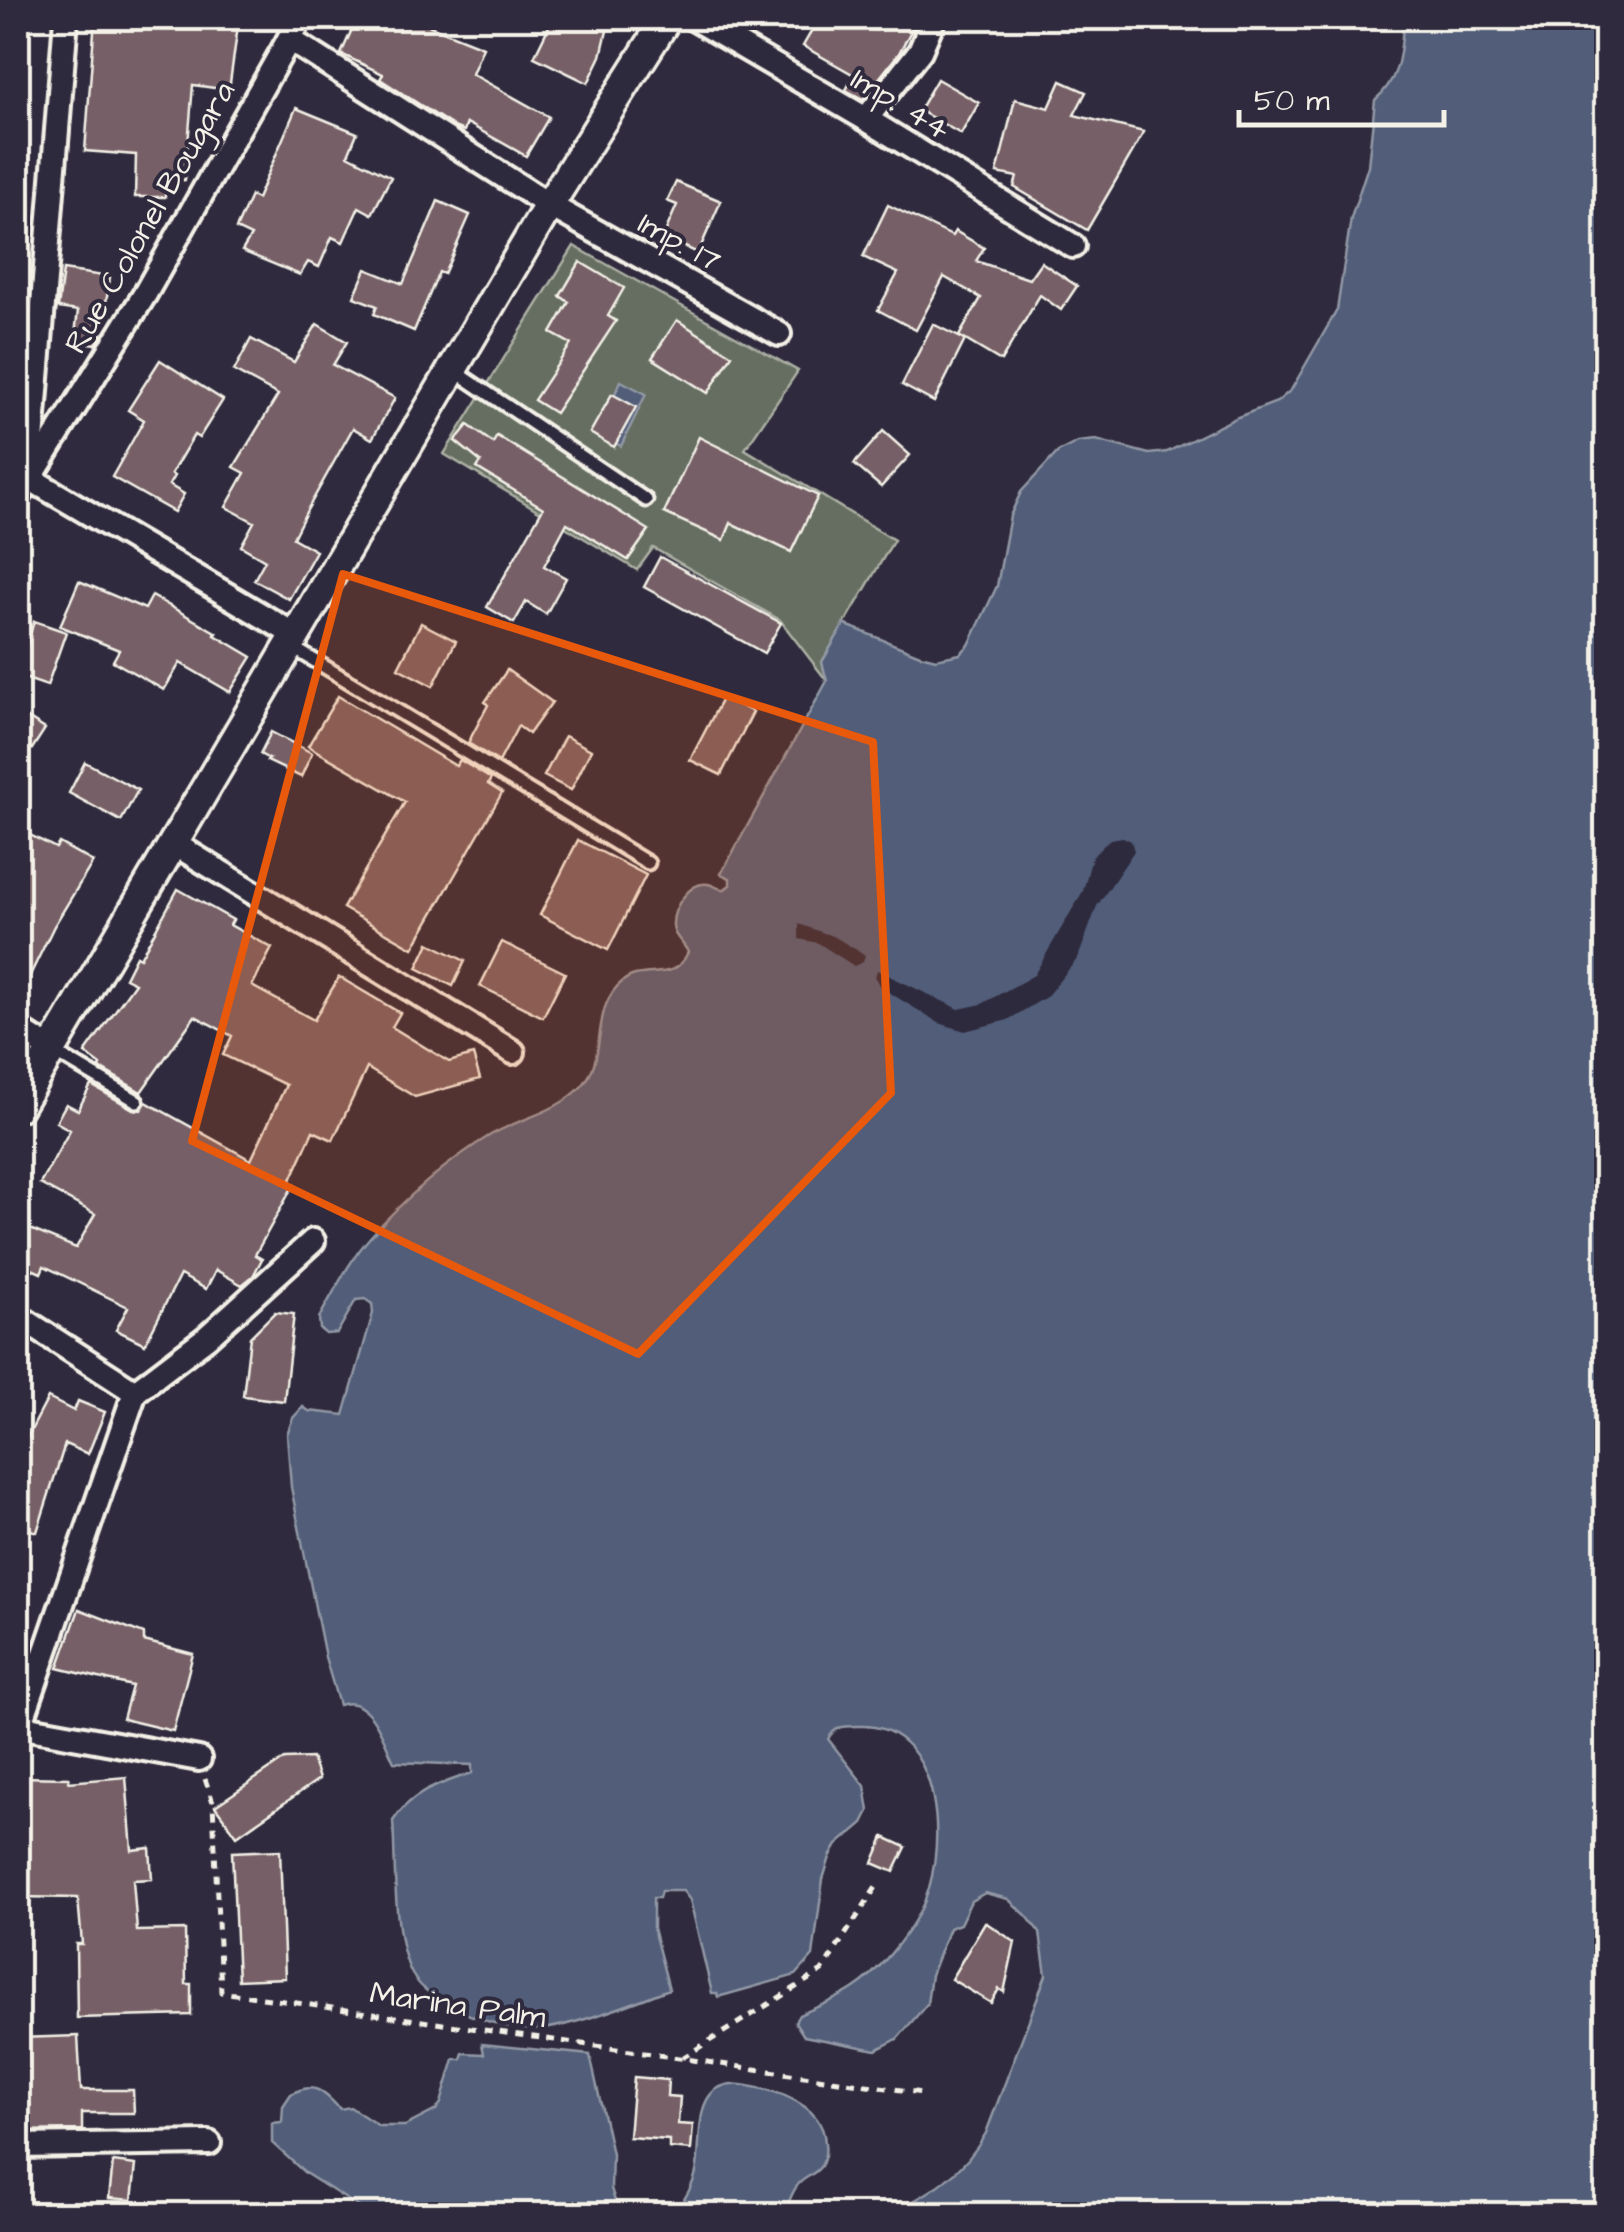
<svg xmlns="http://www.w3.org/2000/svg" width="1624" height="2232" font-family="'Architects Daughter',sans-serif">
	<style>
		.green { fill: #656e61; stroke: #acb0a4; stroke-width: 2.5 }
		.water { fill: #515d79; stroke: #9298a5; stroke-width: 2.5 }
		.pier { fill: #2f2a3d }
		.building { fill: #765f66; stroke: #f4f1e8; stroke-width: 2.5 }
		.lines { fill: none; stroke-linecap: round; stroke-linejoin: round }
		.service-casing { stroke: #f4f1e8; stroke-width: 19 }
		.minor-casing { stroke: #f4f1e8; stroke-width: 30 }
		.tertiary-casing { stroke: #f4f1e8; stroke-width: 35 }
		.path { stroke: #f4f1e8; stroke-width: 5; stroke-dasharray: 8 8; stroke-linecap: butt }
		.service { stroke: #2f2a3d; stroke-width: 11 }
		.minor { stroke: #2f2a3d; stroke-width: 22 }
		.tertiary { stroke: #2f2a3d; stroke-width: 28 }
		.marked { fill: #e8590c; fill-opacity: 0.2; stroke: #e8590c; stroke-width: 8; stroke-linejoin: round }
		.labels { text-anchor: middle; stroke-width: 8; stroke-linejoin: round; paint-order: stroke }
		.street-label { font-size: 32px; fill: #f4f1e8; stroke: #2f2a3d }
	</style>
	<rect width="100%" height="100%" fill="#2f2a3d"/>
	<filter id="ink" filterUnits="userSpaceOnUse"><feTurbulence type="fractalNoise" baseFrequency=".01" numOctaves="2"/><feDisplacementMap in="SourceGraphic" scale="20" xChannelSelector="R" yChannelSelector="G"/><feConvolveMatrix kernelMatrix="1 2 1 2 8 2 1 2 1" color-interpolation-filters="sRGB"/></filter>
	<g filter="url(#ink)">
		<polygon class="green" points="574,246 798,371 745,449 894,540 822,662 827,681 780,620 653,548 637,570 444,454"/>
		<g class="water">
			<path d="M1404 18H1606V2214H889C930 2193 963 2175 986 2133L1046 1975 1040 1933 1026 1915 1008 1899 985 1893 971 1901 960 1924 949 1928 931 1975 927 2004 897 2039 876 2050 804 2036 795 2022 799 2015C817 2007 838 1999 854 1988 879 1972 905 1938 919 1913 949 1859 946 1724 860 1726 844 1726 836 1725 828 1739L865 1786 869 1811 863 1823 837 1845 830 1857 823 1879 813 1956 796 1975 718 1997 717 1993H712L690 1900 683 1891H661L659 1898H653V1928L669 1989C634 2003 580 2024 543 2029 507 2033 430 2007 412 1974 392 1935 396 1864 393 1821 412 1791 440 1784 472 1773V1765L394 1762C383 1739 370 1694 339 1705L325 1657 291 1487 287 1434 293 1418 303 1407 309 1411 344 1415 373 1313 372 1304 365 1299 356 1300 337 1333 326 1334 320 1329 319 1318C335 1290 350 1259 372 1235 403 1200 449 1160 489 1136 519 1118 557 1113 582 1086 609 1056 589 1008 623 981 645 964 674 985 688 952 683 942 672 935 673 924 673 907 690 881 708 884 713 885 718 888 723 890L730 885V878L721 874 827 681 822 662 844 624 920 655 936 659 960 654 969 645 997 586 1010 516 1021 492 1058 452 1078 442 1096 440 1149 454 1167 452 1238 417 1277 402 1291 390 1337 310 1351 218 1368 166 1375 100C1402 76 1400 52 1404 18Z"/>
			<polygon points="621,381 646,394 621,446 596,433"/>
			<path d="M482 2044 590 2055 612 2154 611 2188 619 2214H370L305 2173 272 2143V2123L282 2122 283 2106 291 2094C314 2081 323 2091 340 2109L350 2107 379 2126H405L436 2110 441 2103 454 2059H461L463 2053 484 2054Z"/>
			<path d="M731 2084C765 2087 823 2099 825 2143 826 2150 825 2159 821 2166 815 2175 802 2178 797 2186 790 2195 789 2206 782 2214H674C683 2202 693 2186 696 2172 703 2142 691 2089 731 2084Z"/>
		</g>
		<g class="pier">
			<polygon points="1123,837 1131,841 1134,851 1097,906 1078,958 1046,997 1008,1020 965,1031 939,1023 880,987 875,977 877,970 959,1009 982,1004 1034,975 1083,891 1092,857 1110,839"/>
			<polygon points="799,924 835,937 865,955 863,962 854,966 818,943 799,939"/>
		</g>
		<g class="building">
			<polygon points="95,18 239,18 229,90 193,85 185,180 165,181 165,197 135,197 136,155 85,151"/>
			<polygon points="357,18 435,18 430,26 483,47 472,74 549,117 526,156 467,123 464,131 456,128 380,79 383,74 341,54"/>
			<polygon points="553,18 610,18 601,56 588,83 534,57"/>
			<polygon points="819,18 852,18 875,30 882,18 918,18 899,53 863,99 846,90 854,75 803,46"/>
			<polygon points="937,79 979,103 961,134 919,110"/>
			<polygon points="1061,81 1086,92 1074,115 1144,132 1087,230 1014,187 1017,177 997,173 1015,99 1049,108"/>
			<polygon points="296,108 357,133 348,155 391,177 372,214 359,207 343,242 332,237 319,267 308,262 300,275 242,251 251,236 236,229 251,196 257,199"/>
			<polygon points="676,182 721,201 698,253 663,237 677,205 667,201"/>
			<polygon points="438,201 470,215 444,274 439,272 414,331 374,314 377,306 354,297 366,269 403,284"/>
			<polygon points="888,205 952,236 955,231 984,248 976,261 1029,279 1041,262 1077,286 1061,310 1040,295 1001,361 959,336 981,298 944,277 916,330 878,310 898,273 863,257"/>
			<polygon points="580,262 624,288 608,316 616,321 555,413 534,400 571,344 551,333 569,302 560,296"/>
			<polygon points="63,270 110,277 101,336 96,344 74,341 78,311 58,308"/>
			<polygon points="677,320 732,355 708,393 652,358"/>
			<polygon points="317,324 347,342 333,365 395,398 372,439 353,428 306,512 293,538 316,551 289,599 254,580 265,560 241,546 254,522 226,507 245,473 234,467 278,395 234,371 251,339 294,362"/>
			<polygon points="933,324 965,340 934,402 902,385"/>
			<polygon points="160,360 223,400 199,438 194,435 171,474 174,476 169,485 184,494 174,512 112,477 144,420 128,410"/>
			<polygon points="612,394 636,407 614,447 590,433"/>
			<polygon points="468,425 493,443 497,436 649,530 628,560 567,523 544,566 566,578 546,614 526,602 514,623 487,607 543,508 477,468 481,462 455,441"/>
			<polygon points="883,431 910,455 881,487 854,464"/>
			<polygon points="699,437 818,496 791,552 731,523 724,540 664,513"/>
			<polygon points="660,557 781,623 764,653 644,587"/>
			<polygon points="79,581 145,609 152,596 217,633 215,635 252,657 230,692 180,663 164,690 113,661 119,650 60,626"/>
			<polygon points="34,621 66,632 47,686 18,676"/>
			<polygon points="421,623 456,641 433,686 398,668"/>
			<polygon points="507,670 552,702 529,734 518,726 499,762 468,743 488,705 485,702"/>
			<polygon points="338,696 456,766 460,760 491,779 488,784 502,793 413,948 343,908 405,802 308,746"/>
			<polygon points="723,697 753,712 721,775 690,760"/>
			<polygon points="18,712 45,729 32,749 18,740"/>
			<polygon points="271,732 312,753 301,777 267,761 269,759 260,754"/>
			<polygon points="565,736 591,750 571,790 544,776"/>
			<polygon points="85,762 138,790 121,821 69,793"/>
			<polygon points="18,829 56,848 59,843 93,862 54,926 18,1000"/>
			<polygon points="578,840 646,875 608,950 540,915"/>
			<polygon points="178,889 233,920 230,925 272,948 252,986 314,1020 339,977 400,1013 392,1027 449,1062 473,1055 480,1079 415,1097 367,1068 333,1140 313,1131 290,1182 294,1184 255,1255 262,1259 253,1276 242,1285 216,1270 206,1289 180,1275 145,1344 116,1330 128,1307 44,1266 41,1273 18,1263 18,1224 76,1248 95,1214 40,1184 70,1130 56,1122 66,1104 78,1110 91,1085 133,1109 141,1110 146,1102 251,1160 286,1085 223,1055 232,1036 195,1016 141,1092 100,1068 101,1065 85,1053 135,983 125,978 136,956 140,958"/>
			<polygon points="502,942 565,973 543,1017 480,986"/>
			<polygon points="429,943 465,961 453,986 417,968"/>
			<polygon points="275,1312 294,1314 284,1401 243,1396 250,1337"/>
			<polygon points="48,1398 74,1411 78,1401 105,1412 88,1454 65,1444 37,1532 18,1526 18,1455"/>
			<polygon points="79,1609 144,1634 144,1641 193,1654 173,1731 123,1719 132,1686 58,1668"/>
			<polygon points="312,1758 319,1779 237,1836 215,1806 285,1759"/>
			<polygon points="18,1777 69,1778 69,1782 126,1777 132,1850 150,1848 152,1879 133,1880 137,1931 185,1930 186,1984 191,1984 191,2015 77,2018 76,1944 82,1944 78,1898 18,1897"/>
			<polygon points="884,1837 906,1847 894,1872 873,1863"/>
			<polygon points="280,1850 285,1978 238,1980 232,1852"/>
			<polygon points="985,1922 1015,1942 1004,1992 999,1989 991,2003 951,1979"/>
			<polygon points="78,2036 81,2090 133,2090 134,2113 82,2113 82,2130 18,2131 18,2038"/>
			<polygon points="634,2077 668,2080 667,2096 680,2097 678,2124 693,2125 691,2150 669,2148 669,2140 629,2137"/>
			<polygon points="113,2162 136,2165 132,2200 109,2198"/>
		</g>
		<g class="lines">
			<g class="service-casing">
				<g id="service">
					<polyline points="452,369 646,500"/>
					<polyline points="292,647 648,863"/>
					<polyline points="51,1050 137,1101"/>
				</g>
			</g>
			<g class="minor-casing">
				<g id="minor">
					<polyline points="66,18 29,478 295,635"/>
					<polyline points="693,18 866,119 1073,246"/>
					<polyline points="289,39 549,205 779,334"/>
					<polyline points="866,119 920,51 934,18"/>
					<polyline points="18,498 145,294 301,18"/>
					<polyline points="173,843 513,1052"/>
					<polyline points="18,1029 51,1050"/>
					<polyline points="18,1316 135,1392"/>
					<polyline points="18,1726 199,1759"/>
					<polyline points="20,1726 135,1392 206,1338 313,1241"/>
					<polyline points="18,2146 209,2143"/>
				</g>
			</g>
			<g class="tertiary-casing">
				<polyline id="tertiary" points="18,1107 549,205 667,18"/>
			</g>
			<g class="path">
				<polyline points="205,1779 213,1802 221,1992 922,2093"/>
				<polyline points="682,2058 822,1971 880,1881"/>
			</g>
			<use href="#service" class="service"/>
			<use href="#minor" class="minor"/>
			<use href="#tertiary" class="tertiary"/>
		</g>
	</g>
	<path class="marked" d="M343 574 873 742 891 1093 638 1354 192 1141Z"/>
	<g class="labels">
		<g class="street-label">
			<text transform="translate(901 103) rotate(31)" y="11">Imp. 44</text>
			<text transform="translate(149 217) rotate(-60)" y="11">Rue Colonel Bougara</text>
			<text transform="translate(680 241) rotate(29)" y="11">Imp. 17</text>
			<text transform="translate(458 2004) rotate(8)" y="11">Marina Palm</text>
		</g>
	</g>
	<rect width="1624" height="2232" fill="none" stroke="#2f2a3d" stroke-width="60"/>
	<rect x="30" y="30" width="1564" height="2172" fill="none" stroke="#f4f1e8" stroke-width="4" filter="url(#ink)"/>
	<path d="M1239 110v15h205v-15" fill="none" stroke="#f4f1e8" stroke-width="5"/>
	<text x="1254" y="110" font-size="30" fill="#f4f1e8" stroke="#2f2a3d" stroke-width="8" paint-order="stroke">50 m</text>
</svg>
